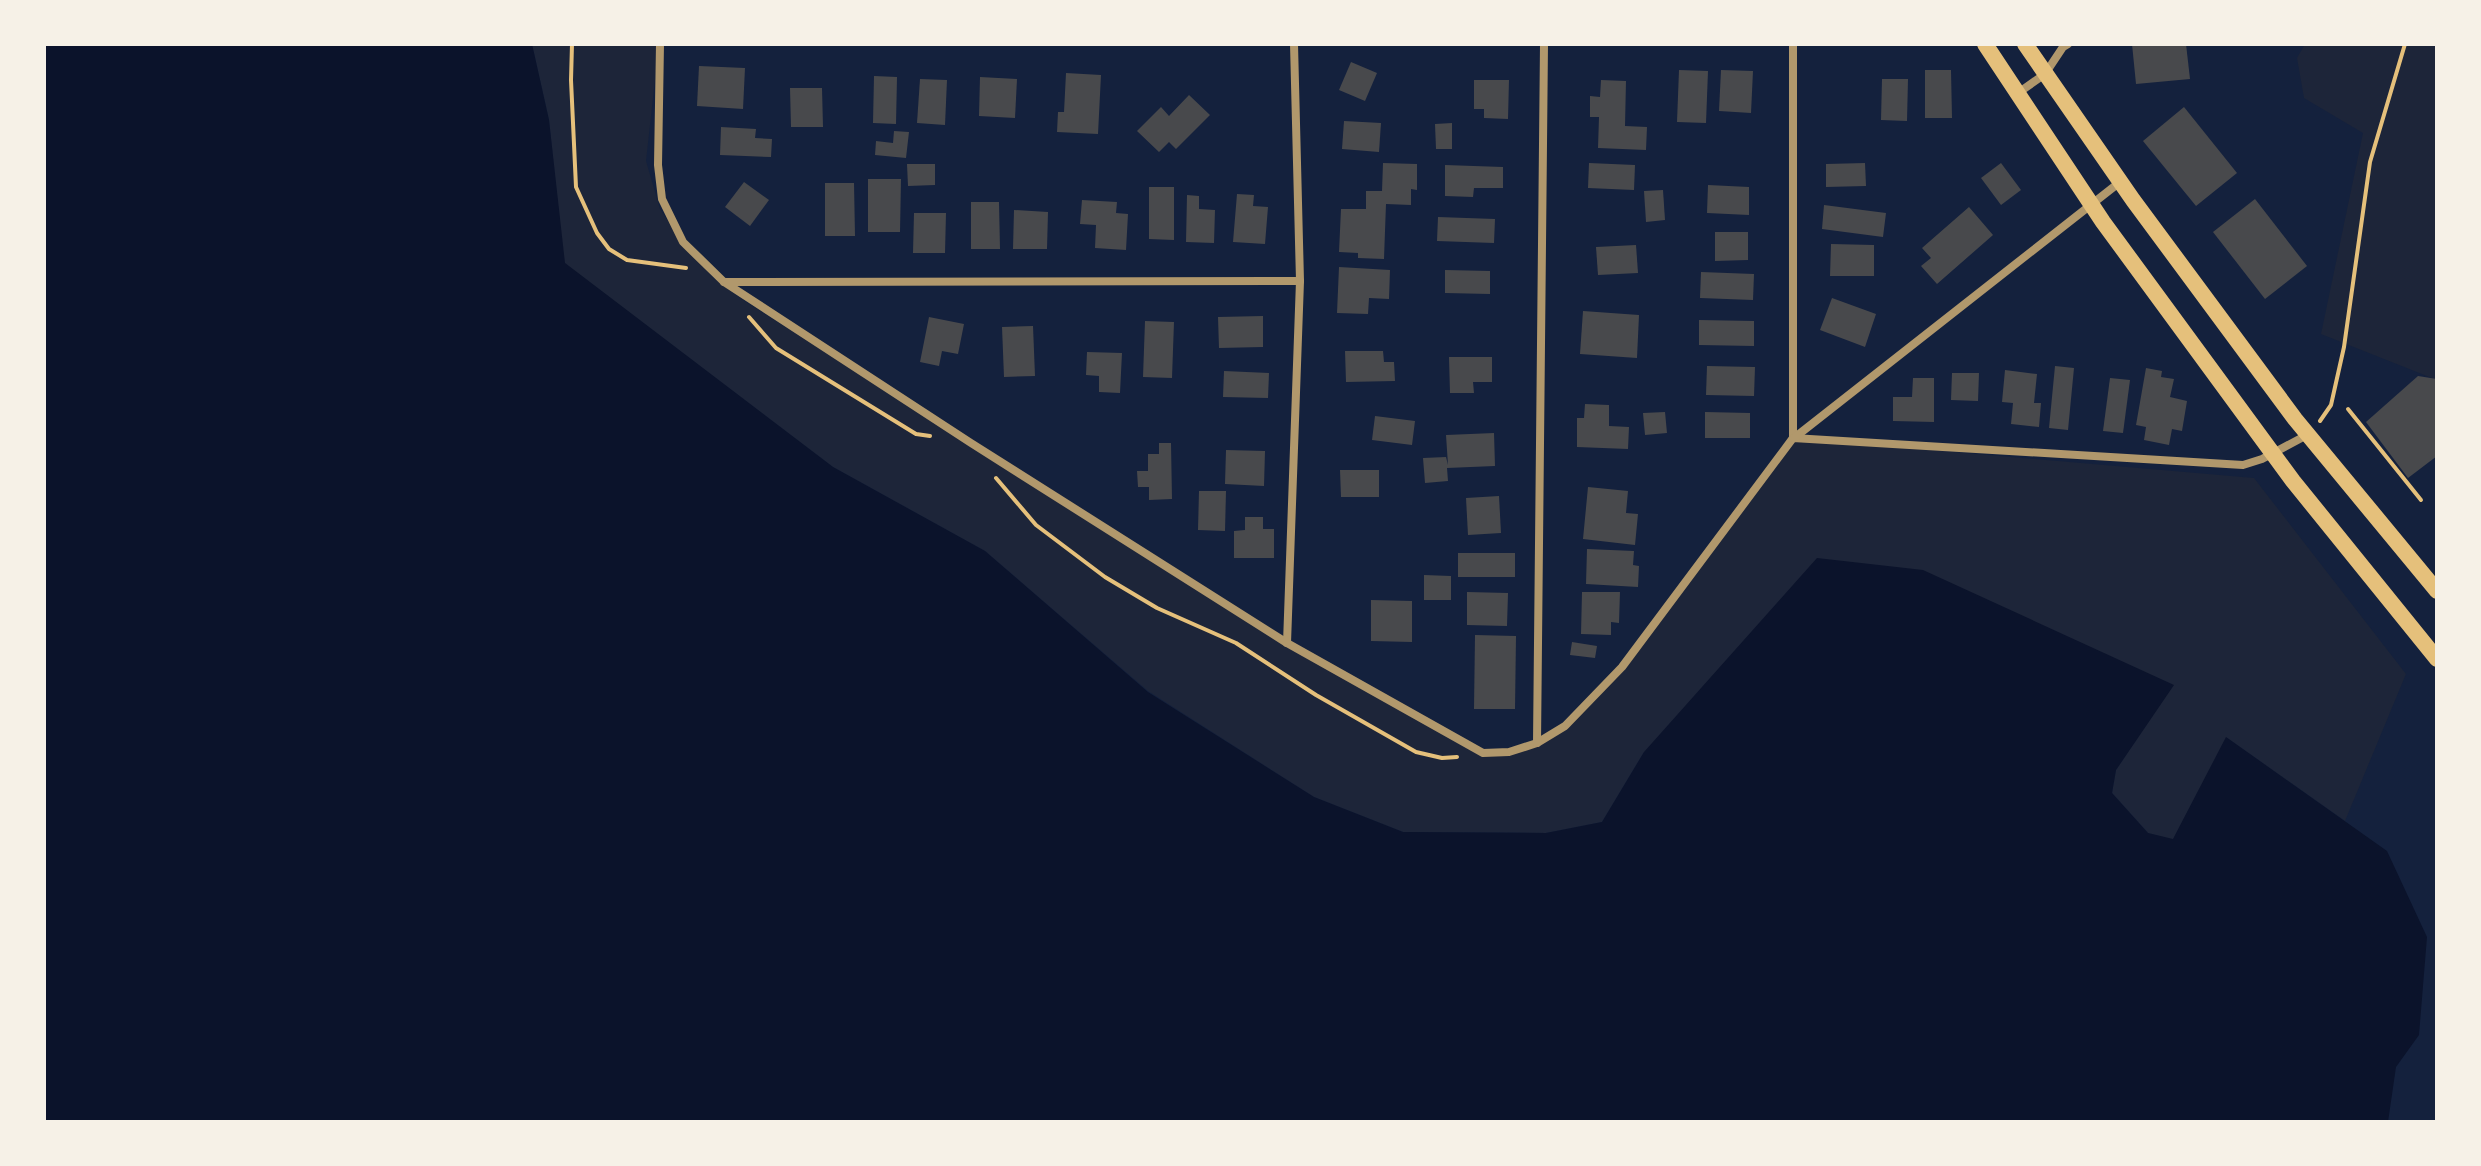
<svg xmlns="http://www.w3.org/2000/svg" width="2481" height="1166" font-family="Literata,serif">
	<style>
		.green { fill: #1d2539 }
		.water { fill: #0b132b }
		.building { fill: #48494c }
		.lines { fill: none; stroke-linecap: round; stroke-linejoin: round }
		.path { stroke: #e5c07b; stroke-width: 4 }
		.minor { stroke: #b1986c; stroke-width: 8 }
		.primary { stroke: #e5c07b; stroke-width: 16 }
	</style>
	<rect width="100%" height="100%" fill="#14213d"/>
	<g class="green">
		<polygon points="532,44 659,44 646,161 660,209 682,242 714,279 746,302 1286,645 1482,754 1509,752 1565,726 1622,667 1793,438 2254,478 2406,674 2345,821 2227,738 2173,840 2148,833 2112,793 2116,770 2173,685 1644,752 1602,822 1546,833 1403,832 1314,797 1148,691 985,551 833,467 564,263 549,120"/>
		<polygon points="2305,44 2437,44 2437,380 2321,334 2363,133 2304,98 2297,58"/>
	</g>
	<polygon class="water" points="44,44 532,44 549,120 565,263 833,467 985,551 1148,692 1314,797 1403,832 1546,833 1602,822 1644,752 1817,558 1923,570 2174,685 2116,770 2112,793 2148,833 2173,839 2226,737 2387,851 2427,937 2419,1035 2396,1067 2388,1122 44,1122"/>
	<g class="building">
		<polygon points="2132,44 2186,44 2190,79 2136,84"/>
		<polygon points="1351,62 1377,73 1365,101 1339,90"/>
		<polygon points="699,66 745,68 743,109 697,106"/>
		<polygon points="1679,70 1708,71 1706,123 1677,122"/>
		<polygon points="1721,70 1753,71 1751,113 1719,111"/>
		<polygon points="1925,70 1951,70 1952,118 1925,118"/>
		<polygon points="1066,73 1101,75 1098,134 1057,132 1058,112 1064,112"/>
		<polygon points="874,76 897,77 896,124 873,123"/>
		<polygon points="980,77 1017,79 1015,118 979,116"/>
		<polygon points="920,79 947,80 945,125 917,123"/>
		<polygon points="1882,79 1908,79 1907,121 1881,120"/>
		<polygon points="1474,80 1509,80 1508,119 1484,118 1484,109 1474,109"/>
		<polygon points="1601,80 1626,81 1625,126 1647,127 1646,150 1598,148 1599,117 1590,117 1590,96 1600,97"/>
		<polygon points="790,88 822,88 823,127 791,127"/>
		<polygon points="1189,95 1210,115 1176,149 1169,142 1159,152 1137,131 1161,107 1169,116"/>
		<polygon points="2184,107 2237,173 2196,206 2143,141"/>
		<polygon points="1344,121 1381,123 1379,152 1342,149"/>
		<polygon points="1452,123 1452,149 1436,149 1435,124"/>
		<polygon points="721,127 756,129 755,138 772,139 771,157 720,155"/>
		<polygon points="894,131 909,132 906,158 875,155 876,141 893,143"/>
		<polygon points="1383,163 1417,164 1417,190 1411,189 1411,205 1386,204 1384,259 1358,258 1358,253 1339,252 1341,209 1366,209 1366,191 1382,191"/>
		<polygon points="1589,163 1635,165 1634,190 1588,188"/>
		<polygon points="1865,163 1866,186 1826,187 1826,164"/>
		<polygon points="2001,163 2021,190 2001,205 1981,178"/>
		<polygon points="907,164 935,164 935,185 908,186"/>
		<polygon points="1445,165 1503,167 1503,188 1474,188 1473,197 1445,196"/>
		<polygon points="868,179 901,179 900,232 868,232"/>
		<polygon points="744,182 769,200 750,226 725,207"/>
		<polygon points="825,183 854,183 855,236 825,236"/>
		<polygon points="1708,185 1749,187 1749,215 1707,213"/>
		<polygon points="1149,187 1174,187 1174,240 1149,239"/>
		<polygon points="1663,190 1665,220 1646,222 1644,191"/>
		<polygon points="1237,194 1254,195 1253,206 1268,207 1265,244 1233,242"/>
		<polygon points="1187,195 1199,196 1199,209 1215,210 1214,243 1186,242"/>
		<polygon points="2255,199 2307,266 2265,299 2213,232"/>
		<polygon points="1082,200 1117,202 1116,213 1128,214 1126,250 1095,248 1096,225 1080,224"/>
		<polygon points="971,202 999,202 1000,249 971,249"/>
		<polygon points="1824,205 1886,213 1883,237 1822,229"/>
		<polygon points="1969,207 1993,235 1937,284 1921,266 1931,258 1922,248"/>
		<polygon points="1014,210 1048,212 1047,249 1013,249"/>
		<polygon points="914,213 946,213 945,253 913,253"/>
		<polygon points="1438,217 1495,219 1494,243 1437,241"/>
		<polygon points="1715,232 1748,232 1748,260 1715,261"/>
		<polygon points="1831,244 1874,245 1874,276 1830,276"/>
		<polygon points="1636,245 1638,273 1598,275 1596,247"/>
		<polygon points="1339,267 1390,270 1389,299 1369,298 1368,314 1337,313"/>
		<polygon points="1445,270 1490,271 1490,294 1445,293"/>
		<polygon points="1701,272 1754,274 1753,300 1700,298"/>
		<polygon points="1832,298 1876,314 1865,347 1820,330"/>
		<polygon points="1583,311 1639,315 1637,358 1580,354"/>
		<polygon points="1263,316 1263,347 1219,348 1218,317"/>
		<polygon points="929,317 964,324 958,354 942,351 939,366 920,362"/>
		<polygon points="1699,320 1754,321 1754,346 1699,345"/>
		<polygon points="1145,321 1174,322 1172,378 1143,377"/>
		<polygon points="1033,326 1035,376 1004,377 1002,327"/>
		<polygon points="1345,351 1383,351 1384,362 1394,362 1395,381 1346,382"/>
		<polygon points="1087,352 1122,353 1120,393 1099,392 1099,376 1086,375"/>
		<polygon points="1449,357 1492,357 1492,382 1473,382 1474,393 1450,393"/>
		<polygon points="1707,366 1755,367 1754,396 1706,395"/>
		<polygon points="2055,366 2074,368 2068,430 2049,428"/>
		<polygon points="2146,368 2162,371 2161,377 2174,379 2170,397 2187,401 2182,431 2172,429 2169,445 2144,440 2146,427 2136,425"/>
		<polygon points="2005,370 2037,374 2034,403 2041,403 2039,427 2011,424 2013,403 2002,402"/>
		<polygon points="1224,371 1269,373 1268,398 1223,397"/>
		<polygon points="1952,373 1979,373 1978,401 1951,400"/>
		<polygon points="2418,376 2437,379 2437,456 2408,478 2366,422"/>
		<polygon points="1913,378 1934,378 1934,422 1893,421 1893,397 1912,397"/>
		<polygon points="2110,378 2130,380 2123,433 2103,431"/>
		<polygon points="1585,404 1609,405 1609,426 1629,427 1628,449 1577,447 1577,418 1584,418"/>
		<polygon points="1665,412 1667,433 1645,435 1643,413"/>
		<polygon points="1705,412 1750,413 1750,438 1705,438"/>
		<polygon points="1375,416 1415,421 1412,445 1372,440"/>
		<polygon points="1494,433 1495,466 1447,468 1448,481 1425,483 1423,458 1446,457 1448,465 1446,435"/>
		<polygon points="1159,443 1171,443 1172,499 1149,500 1149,487 1138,487 1137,471 1148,471 1148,454 1159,454"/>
		<polygon points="1226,450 1265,451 1264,486 1225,484"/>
		<polygon points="1340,470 1379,470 1379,497 1341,497"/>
		<polygon points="1588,487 1628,491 1626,513 1638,514 1635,545 1583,539"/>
		<polygon points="1199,491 1226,491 1225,531 1198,530"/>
		<polygon points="1499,496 1501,533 1468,535 1466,498"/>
		<polygon points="1245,517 1263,517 1263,529 1274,529 1274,558 1234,558 1234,531 1245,530"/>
		<polygon points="1587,549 1634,551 1633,565 1639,566 1638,587 1586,584"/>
		<rect x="1458" y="553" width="57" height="24"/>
		<polygon points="1424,575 1451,576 1451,600 1424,600"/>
		<polygon points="1467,592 1508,593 1507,626 1467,625"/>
		<polygon points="1582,592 1620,592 1619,623 1611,622 1611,635 1581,634"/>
		<polygon points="1371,600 1412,601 1412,642 1371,641"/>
		<polygon points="1475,635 1516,636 1515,709 1474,709"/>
		<polygon points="1572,642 1597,646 1595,658 1570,655"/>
	</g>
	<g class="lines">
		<g class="path">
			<polyline points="572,44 571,80 576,187 597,233 609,249 627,260 686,268"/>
			<polyline points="749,317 776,348 916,434 930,436"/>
			<polyline points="2348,409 2421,500"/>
			<polyline points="2320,421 2331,405 2344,347 2370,162 2405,44"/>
			<polyline points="996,478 1036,525 1105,577 1157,608 1236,643 1316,695 1416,752 1442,758 1457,757"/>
		</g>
		<g class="minor">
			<polyline points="660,44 658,165 662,199 683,242 724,282 971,443 1287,643 1483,753 1509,752 1537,743 1565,726 1622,667 1793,438 2243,465 2262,459 2307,435"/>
			<polyline points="1793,44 1793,438"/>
			<polyline points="2018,93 2045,74 2063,47 2068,44"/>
			<polyline points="724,282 1300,281"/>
			<polyline points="1794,438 2120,182"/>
			<polyline points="1287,643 1300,281 1294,44"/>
			<polyline points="1537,743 1544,44"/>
		</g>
		<g class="primary">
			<polyline points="1985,44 2103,222 2293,481 2437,659"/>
			<polyline points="2025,44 2133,200 2295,419 2437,591"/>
		</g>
	</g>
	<rect width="2481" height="1166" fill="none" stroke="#f6f1e7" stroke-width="92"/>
</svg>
